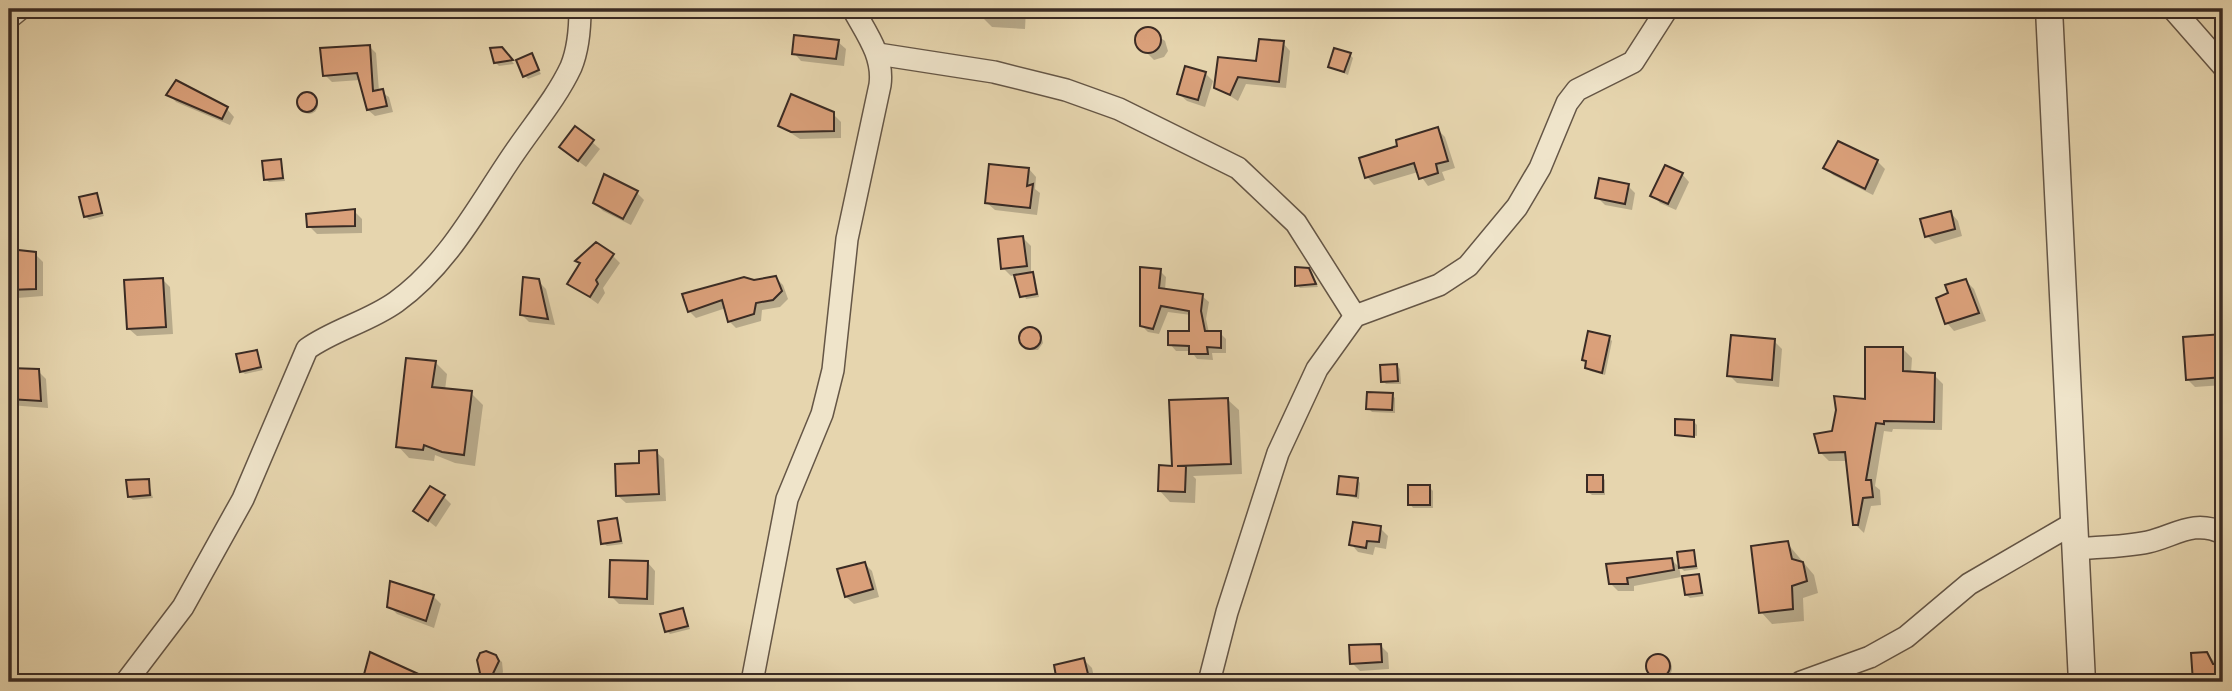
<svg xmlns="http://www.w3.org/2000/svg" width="2232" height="691" font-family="'Gentium Book Plus',serif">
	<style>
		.shadow { fill: #0003 }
		.building { fill: #daa07a; stroke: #3a2b24; stroke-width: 2 }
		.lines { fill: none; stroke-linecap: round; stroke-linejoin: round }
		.minor-casing { stroke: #655646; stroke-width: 24 }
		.tertiary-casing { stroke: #655646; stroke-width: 29 }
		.minor { stroke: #efe4ca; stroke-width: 21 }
		.tertiary { stroke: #efe4ca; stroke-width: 26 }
	</style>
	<rect width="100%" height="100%" fill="#e6d5ae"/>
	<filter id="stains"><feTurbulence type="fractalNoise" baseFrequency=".00286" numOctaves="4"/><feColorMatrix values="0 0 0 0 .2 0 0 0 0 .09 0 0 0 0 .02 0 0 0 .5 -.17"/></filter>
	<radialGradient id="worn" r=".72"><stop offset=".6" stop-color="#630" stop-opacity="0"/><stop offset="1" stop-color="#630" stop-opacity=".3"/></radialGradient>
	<g class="shadow">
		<polygon points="983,9 1026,9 1025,29 992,27 984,19"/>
		<polygon points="1149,29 1165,41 1168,51 1164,57 1154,60 1138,44 1142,31"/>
		<polygon points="838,42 846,49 844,66 801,61 794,53"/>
		<polygon points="1283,43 1290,51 1286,88 1246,84 1238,101 1216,87 1258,63"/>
		<polygon points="369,46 376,53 379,91 389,97 393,112 375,116 368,110 360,80 332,82 325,75"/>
		<polygon points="505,52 514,64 499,66 495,62"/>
		<polygon points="531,55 541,74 528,79 525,76"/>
		<polygon points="1350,55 1353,58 1348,75 1330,67"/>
		<polygon points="1205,73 1213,81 1205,107 1187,101 1179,94"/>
		<polygon points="169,94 227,109 234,117 230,125 176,102"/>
		<circle cx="309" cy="105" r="9"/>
		<polygon points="833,114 841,122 841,138 800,139 780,126"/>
		<polygon points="1437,129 1445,137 1455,168 1442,172 1445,180 1428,186 1418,172 1374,185 1367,177 1400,148"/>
		<polygon points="592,142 600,149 586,167 569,154"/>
		<polygon points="1839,143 1877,161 1885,169 1873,195 1833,175 1826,168"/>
		<polygon points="280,161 285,181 269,182 265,179"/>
		<polygon points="1029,169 1036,177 1035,189 1040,193 1037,215 995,210 987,203"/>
		<polygon points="9,172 15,179 9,185"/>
		<polygon points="1682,174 1689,182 1676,210 1660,203 1653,195"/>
		<polygon points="1628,186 1635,193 1632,210 1605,205 1597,197"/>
		<polygon points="636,192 644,200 631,225 603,211 595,203"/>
		<polygon points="96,195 104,216 89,220 85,216"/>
		<polygon points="354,211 362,219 362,233 317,234 309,226"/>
		<polygon points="1951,213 1958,221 1962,236 1935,244 1927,236"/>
		<polygon points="1023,238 1031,246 1031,273 1035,277 1039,297 1026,299 1016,275 1011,276 1003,268"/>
		<polygon points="9,251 35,254 43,262 43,296 17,298 9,290"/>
		<polygon points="613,256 620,263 603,288 605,293 598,304 569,283"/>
		<polygon points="1309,270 1318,287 1300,288 1297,285"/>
		<polygon points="1160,271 1166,277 1165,290 1202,296 1209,302 1206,319 1209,333 1220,333 1226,339 1226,353 1212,353 1213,360 1197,359 1191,351 1176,351 1170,344 1191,333 1191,315 1168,312 1159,334 1148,332 1141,325"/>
		<polygon points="776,278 783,285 788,299 780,307 762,310 761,321 736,328 729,321 726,308 696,318 689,311 754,281"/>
		<polygon points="162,279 170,287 173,334 137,336 129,329"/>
		<polygon points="538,281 546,289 555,325 529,322 521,314"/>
		<polygon points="1966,281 1974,289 1986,321 1954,331 1947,323 1951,294"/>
		<polygon points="1027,330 1042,338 1043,343 1038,350 1030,350 1019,337"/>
		<polygon points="2222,336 2223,385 2195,387 2187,379"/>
		<polygon points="1609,338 1612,341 1605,375 1590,371 1584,359"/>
		<polygon points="1774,341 1782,349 1779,387 1737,383 1729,375"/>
		<polygon points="1903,349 1912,358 1911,373 1934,375 1943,384 1942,430 1893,429 1892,432 1884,431 1875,486 1880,490 1881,505 1871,506 1864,533 1855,524 1848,461 1829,461 1820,452 1833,433 1867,401"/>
		<polygon points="256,352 263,370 245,374 241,371"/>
		<polygon points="435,362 447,374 445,390 471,393 483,405 475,466 455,463 435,455 434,461 409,458 398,446"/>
		<polygon points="1397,366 1400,369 1401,384 1386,384 1383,381"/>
		<polygon points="9,370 38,371 46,379 48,408 9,405"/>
		<polygon points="1392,395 1395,398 1395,413 1372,412 1368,408"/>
		<polygon points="1228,400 1239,410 1242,474 1193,476 1196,479 1195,503 1170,502 1160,491 1173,468"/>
		<polygon points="1694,422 1697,425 1697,436 1678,433"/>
		<polygon points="656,452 664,459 666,501 626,503 618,496 641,464"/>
		<polygon points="1602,477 1605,480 1605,495 1592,495 1588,492"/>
		<polygon points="1357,479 1360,483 1359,499 1338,493"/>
		<polygon points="148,481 153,498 133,500 129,497"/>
		<polygon points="1429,487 1433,491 1433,508 1413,508 1410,504"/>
		<polygon points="444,497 451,504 436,527 416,511"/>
		<polygon points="617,520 623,544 607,546 603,543"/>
		<polygon points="1380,528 1388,536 1386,549 1375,547 1373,555 1358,552 1351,544"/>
		<polygon points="1787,543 1814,575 1818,593 1803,598 1804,621 1772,624 1761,612"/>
		<polygon points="1693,552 1698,569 1684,571 1680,567"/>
		<polygon points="1672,560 1679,567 1681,577 1634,586 1634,591 1618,591 1610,583"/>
		<polygon points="648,563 655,571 654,605 619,604 611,596"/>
		<polygon points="864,563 872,571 879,597 854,604 846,597"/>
		<polygon points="1699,576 1704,596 1690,598 1686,595"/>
		<polygon points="433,596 441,604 434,628 397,614 389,606"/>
		<polygon points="683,610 690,629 670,634 667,631"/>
		<polygon points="1380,645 1388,653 1389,669 1360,671 1352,663"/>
		<polygon points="2207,654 2219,666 2223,665 2223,682 2195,682 2193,655"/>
		<polygon points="495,656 502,662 503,672 498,682 484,682 480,657"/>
		<circle cx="1660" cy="668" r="12"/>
		<polygon points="1084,660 1092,668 1095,682 1059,682 1056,667"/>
	</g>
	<g class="building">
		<circle cx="1148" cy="40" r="13"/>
		<polygon points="794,35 839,40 836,59 792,54"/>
		<polygon points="1259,39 1284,41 1279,82 1238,77 1230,95 1214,88 1218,57 1256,61"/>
		<polygon points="370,45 373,91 383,89 387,106 367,110 357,73 323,76 320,48"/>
		<polygon points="502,47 513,60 494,63 490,48"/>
		<polygon points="1334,48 1351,53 1344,72 1328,67"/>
		<polygon points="532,53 539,70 523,77 516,60"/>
		<polygon points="1185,66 1206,72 1198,100 1177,94"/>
		<polygon points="176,80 228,107 222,119 166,95"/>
		<circle cx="307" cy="102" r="10"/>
		<polygon points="791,94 834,112 834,131 791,132 778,126"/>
		<polygon points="575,126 594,140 578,161 559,147"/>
		<polygon points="1438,127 1448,161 1436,164 1438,173 1419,179 1414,163 1365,178 1359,158 1397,146 1396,140"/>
		<polygon points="1838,141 1878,160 1865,189 1823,168"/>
		<polygon points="281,159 283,178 264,180 262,161"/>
		<polygon points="989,164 1029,168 1027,186 1033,184 1030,208 985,203"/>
		<polygon points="1665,165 1683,173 1668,204 1650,196"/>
		<polygon points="604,174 638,191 623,219 593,203"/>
		<polygon points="1599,178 1629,184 1625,204 1595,198"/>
		<polygon points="97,193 102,213 84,217 79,197"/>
		<polygon points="355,209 355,226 307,227 306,214"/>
		<polygon points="1951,211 1955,229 1925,237 1920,219"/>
		<polygon points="1023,236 1027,266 1001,269 998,239"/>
		<polygon points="596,242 614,254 596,280 598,284 590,297 567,284 580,263 575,261"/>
		<polygon points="9,249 36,252 36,289 9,290"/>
		<polygon points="1140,267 1161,269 1159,288 1203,294 1201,311 1205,331 1221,331 1221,348 1207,347 1208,354 1189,354 1189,346 1168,345 1168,331 1189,331 1189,311 1161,306 1153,329 1140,326"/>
		<polygon points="1295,267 1309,268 1316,284 1295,286"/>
		<polygon points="1033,272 1037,294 1020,297 1014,275"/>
		<polygon points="776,276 782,291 773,300 756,303 754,314 728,322 722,300 688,312 682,294 744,277 754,280"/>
		<polygon points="523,277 539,279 548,319 520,315"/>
		<polygon points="163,278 166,327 127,329 124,280"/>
		<polygon points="1966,279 1979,313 1945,324 1936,298 1948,293 1945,285"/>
		<circle cx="1030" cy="338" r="11"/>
		<polygon points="1588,331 1610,336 1602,373 1585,368 1586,361 1582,360"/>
		<polygon points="2223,334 2223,377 2186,380 2183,337"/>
		<polygon points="1731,335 1775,339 1772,380 1727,376"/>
		<polygon points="1865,347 1903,347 1903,371 1935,373 1934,422 1884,421 1884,424 1876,423 1866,480 1871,480 1873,497 1863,498 1858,525 1853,525 1845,452 1819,453 1814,434 1832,431 1836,410 1834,396 1865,399"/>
		<polygon points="257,350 261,367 240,372 236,354"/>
		<polygon points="406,358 436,361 432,387 472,391 464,455 442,452 424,445 423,450 396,447"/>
		<polygon points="1397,364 1398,381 1381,382 1380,365"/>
		<polygon points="9,368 39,369 41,401 9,399"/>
		<polygon points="1367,392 1393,393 1392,410 1366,409"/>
		<polygon points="1228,398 1231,464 1177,466 1186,466 1185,492 1158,491 1159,465 1172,466 1169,400"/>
		<polygon points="1675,419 1694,420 1694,437 1675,435"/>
		<polygon points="657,450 659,494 616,496 615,464 639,463 639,451"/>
		<rect x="1587" y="475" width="16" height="17"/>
		<polygon points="1339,476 1358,478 1356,496 1337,494"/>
		<polygon points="149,479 150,495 128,497 126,480"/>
		<rect x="1408" y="485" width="22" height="20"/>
		<polygon points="430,486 445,495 428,521 413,511"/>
		<polygon points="617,518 621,541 601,544 598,521"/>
		<polygon points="1353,522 1381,526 1379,542 1367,541 1366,548 1349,545"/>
		<polygon points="1788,541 1792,559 1803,562 1807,581 1792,586 1793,609 1759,613 1751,546"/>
		<polygon points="1694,550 1696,566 1679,568 1677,552"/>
		<polygon points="1672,558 1674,570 1627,578 1628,584 1609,584 1606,564"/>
		<polygon points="610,560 648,561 647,599 609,597"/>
		<polygon points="865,562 873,589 845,597 837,569"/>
		<polygon points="1699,574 1702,593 1685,595 1682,576"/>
		<polygon points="390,581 434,595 426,621 387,607"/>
		<polygon points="683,608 688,626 665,632 660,614"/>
		<polygon points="1381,644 1382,662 1350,664 1349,645"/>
		<polygon points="486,651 496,655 499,661 489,682 482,682 477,660 480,653"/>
		<polygon points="370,652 436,682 362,682"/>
		<polygon points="2207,652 2213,664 2223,664 2223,682 2193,682 2191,653"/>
		<circle cx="1658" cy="666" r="12"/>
		<polygon points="1084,658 1090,682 1057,682 1054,665"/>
	</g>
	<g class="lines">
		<g class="minor-casing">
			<g id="minor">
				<polyline points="2173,9 2223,66"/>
				<polyline points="9,18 20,9"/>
				<polyline points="878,54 994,72 1066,90 1119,109 1238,168 1296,223 1355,316"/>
				<path d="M2075 549C2099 547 2125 547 2148 542 2175 536 2193 519 2223 533"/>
				<path d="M126 682 183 607 243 499 307 349C335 329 368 322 396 302 449 264 479 204 515 152 534 124 557 97 571 67 578 50 580 27 580 9"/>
				<path d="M752 682 787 499 822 414 833 370 847 239 880 85C884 56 866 33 853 9"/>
				<polyline points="1209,682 1227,612 1278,453 1317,369 1355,316 1439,285 1468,266 1517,207 1540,168 1567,103 1577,90 1633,62 1667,9"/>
				<polyline points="1801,682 1870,657 1906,637 1969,584 2074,523"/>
			</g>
		</g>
		<g class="tertiary-casing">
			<polyline id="tertiary" points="2049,9 2082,682"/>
		</g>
		<use href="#minor" class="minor"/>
		<use href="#tertiary" class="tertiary"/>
	</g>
	<rect width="2232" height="691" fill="none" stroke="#e6d5ae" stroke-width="35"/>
	<rect x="10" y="10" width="2211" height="670" fill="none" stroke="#3a2b24" stroke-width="3.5"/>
	<rect x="18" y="18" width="2197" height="656" fill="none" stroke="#3a2b24" stroke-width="2"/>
	<rect width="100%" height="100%" filter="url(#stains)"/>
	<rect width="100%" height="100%" fill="url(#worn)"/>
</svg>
